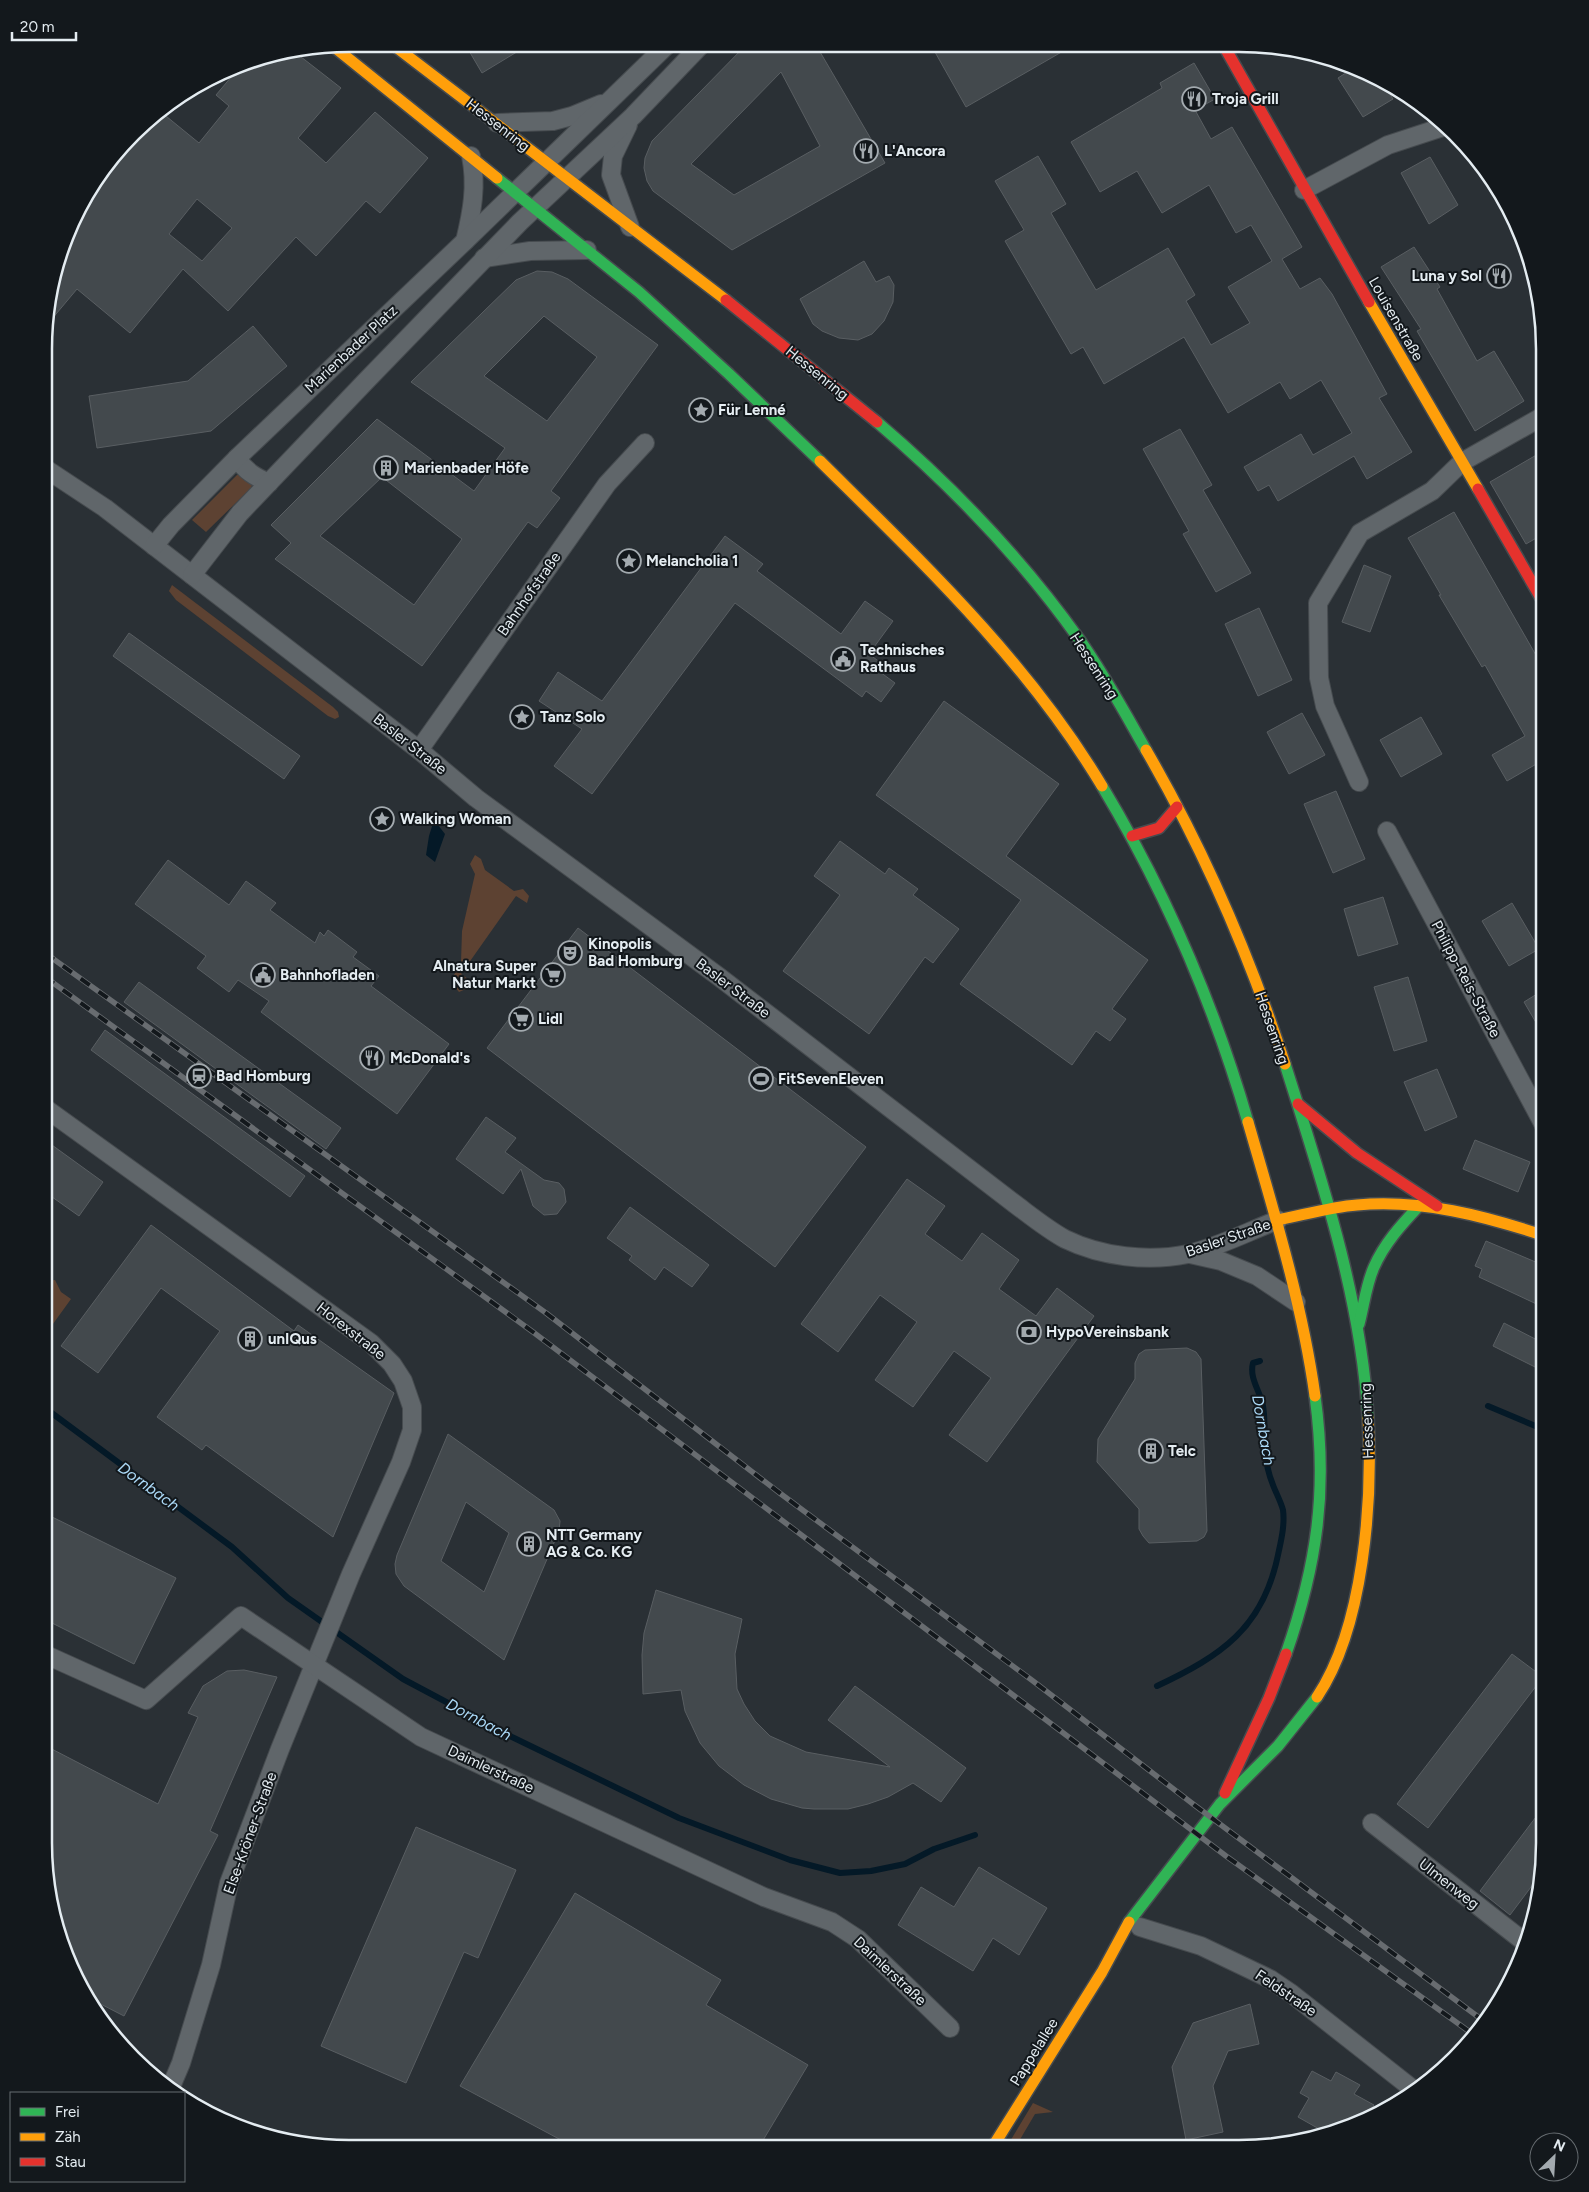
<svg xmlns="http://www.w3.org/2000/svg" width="1589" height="2192" font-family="Figtree,sans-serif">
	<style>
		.green { fill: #5d4232 }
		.water { fill: #041927 }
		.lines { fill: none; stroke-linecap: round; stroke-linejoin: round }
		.stream { stroke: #041927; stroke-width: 6 }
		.building { fill: #43494d; stroke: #595e62; fill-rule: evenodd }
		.street-casing { stroke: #464b4f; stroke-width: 20 }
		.fast-casing { stroke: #464b4f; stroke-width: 14 }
		.slow-casing { stroke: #464b4f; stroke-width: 14 }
		.jam-casing { stroke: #464b4f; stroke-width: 14 }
		.street { stroke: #60666a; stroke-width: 18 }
		.fast { stroke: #30b455; stroke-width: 11 }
		.slow { stroke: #ff9f0a; stroke-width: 11 }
		.jam { stroke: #e5322d; stroke-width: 11 }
		.rail-casing { stroke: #686c70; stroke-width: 5.5 }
		.rail { stroke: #13181c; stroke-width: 4; stroke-dasharray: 11; stroke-linecap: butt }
		.labels { text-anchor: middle; stroke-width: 4; stroke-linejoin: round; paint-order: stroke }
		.poi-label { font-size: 15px; font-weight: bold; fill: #e4ecf1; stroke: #13181c; text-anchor: start }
		.street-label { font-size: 15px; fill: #e4ecf1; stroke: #13181c }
		.water-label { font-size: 16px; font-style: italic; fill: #abd9f7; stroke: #13181c }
		.rim { fill: none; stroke: #e4ecf1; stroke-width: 2.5 }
	</style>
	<rect width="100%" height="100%" fill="#2a3035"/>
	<g class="green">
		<polygon points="237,475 240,475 252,485 251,488 206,532 192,520"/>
		<polygon points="172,585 333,707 338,712 339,717 335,719 328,716 176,600 169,591"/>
		<polygon points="475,855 481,859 485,870 514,891 523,889 529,896 527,903 516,896 461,974 472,982 466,989 459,992 454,986 454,975 461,962 462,931 475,874 470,864"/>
		<polygon points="55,1280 61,1292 71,1299 45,1335 45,1281"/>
		<polygon points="1033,2103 1053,2112 1035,2114 1015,2148 1006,2148"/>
	</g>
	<polygon class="water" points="434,820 445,834 435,862 426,855 429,836"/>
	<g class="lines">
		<g class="stream">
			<polyline points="1488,1406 1545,1430"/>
			<polyline points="45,1408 232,1547 288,1598 403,1679 512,1737 679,1818 790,1860 840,1873 871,1871 905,1864 934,1849 975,1835"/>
			<path d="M1157 1686C1221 1656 1263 1628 1278 1555 1281 1541 1285 1525 1283 1510 1281 1502 1276 1493 1273 1485 1269 1475 1266 1463 1265 1452 1263 1437 1266 1421 1263 1406 1260 1391 1249 1378 1253 1363L1260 1361"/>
		</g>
	</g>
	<g class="building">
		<polygon points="465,44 530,44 482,73"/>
		<path d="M746 45H816L885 163 732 250 653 191 647 181 644 168 645 158 652 141ZM781 72 820 146 734 195 691 164Z"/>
		<polygon points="931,45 1072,46 966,107"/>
		<path d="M296 53 341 88 298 138 326 163 375 112 428 158 380 213 366 201 316 256 296 237 228 311 183 269 130 333 77 289 46 326V309L85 197 148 119 161 112 199 143 229 106 216 95 232 76 228 73 251 60ZM197 199 232 228 202 261 169 234Z"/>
		<polygon points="1194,63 1215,99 1195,110 1211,139 1232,127 1302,247 1282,259 1300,289 1320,278 1332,294 1387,394 1379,398 1412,452 1367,479 1354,456 1278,501 1269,485 1258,491 1244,467 1301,434 1313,455 1352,433 1321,380 1290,399 1280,382 1228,413 1184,337 1104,384 1083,347 1071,354 1005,241 1024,230 995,181 1038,156 1066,204 1051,213 1096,290 1168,248 1195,295 1186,301 1211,345 1250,323 1228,287 1272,261 1251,225 1236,233 1209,185 1162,213 1137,171 1100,192 1071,142 1162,88 1160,83"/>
		<polygon points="1355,67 1382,82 1393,99 1363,117 1338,78"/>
		<polygon points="1430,157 1458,205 1429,224 1401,173"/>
		<polygon points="1414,247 1440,287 1437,289 1477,361 1494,351 1524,401 1475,431 1417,331 1421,329 1381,267"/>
		<polygon points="864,261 876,282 889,276 894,285 893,302 884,321 872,334 858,340 839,338 822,331 813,324 800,299"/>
		<path d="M537 271 552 272 568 279 658 345 551 491 560 498 537 528 528 522 422 666 275 559 291 543 271 525 377 419 474 491 505 448 411 382 516 280ZM544 316 597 357 547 421 484 376ZM382 477 462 539 414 605 320 536Z"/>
		<polygon points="253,326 287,366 211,431 97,448 89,396 188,381"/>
		<polygon points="1180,429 1212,485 1203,490 1251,573 1216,592 1183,534 1189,531 1143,449"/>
		<polygon points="1545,450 1545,533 1526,544 1490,482"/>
		<polygon points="1454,512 1545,671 1545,759 1507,781 1492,755 1525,736 1485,665 1482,667 1439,595 1441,595 1408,538"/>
		<polygon points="725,536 763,564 757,571 841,634 865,601 893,621 869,654 885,666 880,672 895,683 881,702 866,691 862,697 735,603 592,794 554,766 582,729 539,701 558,672 602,701"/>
		<polygon points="1364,565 1391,576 1370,632 1342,622"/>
		<polygon points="1259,608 1292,680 1258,696 1225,624"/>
		<polygon points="129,633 300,756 284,779 113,656"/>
		<polygon points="944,701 1059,784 1006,856 1148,960 1112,1009 1126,1019 1110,1041 1096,1031 1072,1065 960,984 1021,900 876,795"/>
		<polygon points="1302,713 1325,755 1289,774 1267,732"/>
		<polygon points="1421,717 1442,754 1401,777 1380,740"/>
		<polygon points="1336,791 1365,859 1333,873 1304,804"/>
		<polygon points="840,841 885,874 889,868 918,889 913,895 959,929 933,963 925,957 869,1034 783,971 840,895 814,876"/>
		<polygon points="168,860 229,905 246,881 276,903 270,910 315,943 320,932 324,936 328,930 357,952 353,957 379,976 371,986 449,1044 397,1114 261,1012 269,1001 238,980 229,992 197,968 206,956 135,904"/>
		<polygon points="1383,897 1398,944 1358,956 1344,909"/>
		<polygon points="1512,903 1539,949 1509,966 1482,921"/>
		<polygon points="578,928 866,1147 775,1267 487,1048"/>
		<polygon points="1408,977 1427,1041 1394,1051 1374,987"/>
		<polygon points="139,982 341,1128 326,1149 124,1002"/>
		<polygon points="1545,989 1545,1038 1524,1002"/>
		<polygon points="105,1030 305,1176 290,1197 91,1050"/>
		<polygon points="1437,1069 1457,1117 1425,1131 1404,1082"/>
		<polygon points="486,1117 516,1138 505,1152 544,1180 559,1183 564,1189 566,1202 557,1214 544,1215 533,1206 521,1169 503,1194 456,1159"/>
		<polygon points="45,1140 103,1182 79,1216 45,1192"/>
		<polygon points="1475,1140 1530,1162 1518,1192 1463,1169"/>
		<polygon points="907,1179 945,1206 925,1234 962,1261 982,1233 1019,1260 999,1289 1036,1316 1057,1288 1094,1316 987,1462 949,1435 991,1378 954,1351 913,1407 875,1380 917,1322 880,1295 838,1352 801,1324"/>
		<polygon points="630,1207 709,1265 692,1287 664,1267 655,1280 629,1260 632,1256 607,1238"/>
		<polygon points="151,1225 294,1331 298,1325 394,1393 333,1537 206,1445 202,1450 157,1417 220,1331 161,1288 98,1373 61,1346"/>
		<polygon points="1486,1241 1545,1266 1545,1308 1479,1277 1482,1269 1475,1266"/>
		<polygon points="1504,1323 1545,1344 1545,1372 1493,1346"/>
		<polygon points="1187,1348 1196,1352 1201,1359 1207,1531 1204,1537 1197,1541 1149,1543 1143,1536 1139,1529 1139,1509 1097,1462 1098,1439 1135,1379 1135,1363 1139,1354 1145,1350"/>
		<path d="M448 1434 554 1510 560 1521 559 1531 504 1660 404 1586 396 1574 395 1564 397 1555ZM466 1502 509 1533 484 1592 441 1561Z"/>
		<polygon points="44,1513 176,1578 134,1664 44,1619"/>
		<polygon points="656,1590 742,1619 735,1654 737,1689 744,1704 755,1721 770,1736 806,1752 890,1767 828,1720 855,1686 966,1768 941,1802 913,1783 888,1797 868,1804 848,1809 814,1809 802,1808 771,1799 744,1785 719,1766 700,1743 685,1711 681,1690 643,1694 642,1655 644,1633"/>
		<polygon points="1512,1654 1543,1677 1428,1828 1397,1804"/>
		<polygon points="244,1670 277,1677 210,1831 218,1835 124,2016 89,1998 75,1978 54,1922 44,1843 44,1745 158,1804 198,1717 188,1713 203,1686 227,1671"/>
		<polygon points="1545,1805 1543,1871 1510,1915 1480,1891"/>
		<polygon points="416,1827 516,1870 478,1958 464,1952 406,2083 321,2046"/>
		<polygon points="979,1867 1047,1908 1019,1955 993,1938 973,1971 898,1925 921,1887 954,1907"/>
		<polygon points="575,1893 721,1980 706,2005 808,2065 759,2147 557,2146 561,2140 460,2086"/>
		<polygon points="1250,2004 1259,2044 1228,2051 1213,2086 1223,2132 1186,2140 1172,2067 1193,2023"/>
		<polygon points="1312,2071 1331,2081 1336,2072 1360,2085 1354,2094 1374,2105 1365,2120 1328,2134 1298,2117 1309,2098 1300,2093"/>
	</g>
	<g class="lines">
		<g class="street-casing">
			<g id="street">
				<polyline points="497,123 553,121 572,116 601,104"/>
				<polyline points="628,125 613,156 611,175 630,227"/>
				<polyline points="1304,190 1388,145 1446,126"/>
				<path d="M465 241C472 212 477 186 471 156"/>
				<polyline points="484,258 530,251 587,250"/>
				<path d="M237 458C245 471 255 477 269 483"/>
				<path d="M46 469 105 508 419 750 476 798 718 976 1015 1204C1031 1216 1047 1229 1065 1239 1102 1257 1148 1262 1188 1254 1219 1247 1249 1231 1278 1220"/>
				<polyline points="154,546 171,525 237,458 465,241 667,45"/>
				<polyline points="192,575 240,513 365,382 520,222 633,116 701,45"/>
				<polyline points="419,750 607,484 645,443"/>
				<polyline points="1359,782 1325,706 1319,678 1318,603 1360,533 1432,491 1462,462 1545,415"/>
				<polyline points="1387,831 1545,1127"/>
				<polyline points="45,1108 371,1343 392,1364 403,1381 412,1407 412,1430 401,1462 351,1574 280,1749 229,1883 211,1965 181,2063 170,2089"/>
				<polyline points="1190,1254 1221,1261 1257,1276 1296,1302"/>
				<polyline points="44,1654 146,1700 241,1616 421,1737 764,1897 832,1922 858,1939 950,2028"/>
				<polyline points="1372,1823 1527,1944"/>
				<polyline points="1140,1927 1201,1946 1270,1979 1292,1994 1414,2090"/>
			</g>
		</g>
		<g class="fast-casing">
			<g id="fast">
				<polyline points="497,178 639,292 729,374 820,461"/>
				<path d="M877 422C952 486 1022 559 1079 639 1104 674 1125 713 1146 750"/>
				<path d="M1102 786C1165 891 1214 1005 1248 1122"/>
				<path d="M1285 1064C1321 1178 1361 1296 1368 1417"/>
				<path d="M1359 1324C1364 1305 1366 1285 1374 1267 1384 1244 1401 1225 1418 1207"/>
				<path d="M1286 1654C1317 1565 1328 1490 1315 1396"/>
				<polyline points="1129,1922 1220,1804 1278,1746 1317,1697"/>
			</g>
		</g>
		<g class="slow-casing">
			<g id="slow">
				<polyline points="392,44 726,300"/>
				<polyline points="333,46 497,178"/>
				<polyline points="1369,302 1478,489"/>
				<path d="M820 461C923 563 1027 661 1102 786"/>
				<path d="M1146 750C1204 850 1249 954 1285 1064"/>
				<path d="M1248 1122C1274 1212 1302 1303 1315 1396"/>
				<path d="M1278 1220C1304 1215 1330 1207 1357 1205 1421 1199 1485 1216 1545 1236"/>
				<path d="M1317 1697C1364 1627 1373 1500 1368 1417"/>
				<polyline points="992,2148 1102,1972 1129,1922"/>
			</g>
		</g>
		<g class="jam-casing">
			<g id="jam">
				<polyline points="1224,46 1369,302"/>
				<polyline points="726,300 877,422"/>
				<polyline points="1478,489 1545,605"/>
				<polyline points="1132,836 1159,828 1177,807"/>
				<polyline points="1298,1104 1357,1153 1437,1206"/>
				<polyline points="1225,1793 1269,1698 1286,1654"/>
			</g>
		</g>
		<use href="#street" class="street"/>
		<use href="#fast" class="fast"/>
		<use href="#slow" class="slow"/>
		<use href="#jam" class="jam"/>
		<g class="rail-casing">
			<g id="rail">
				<polyline points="45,953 546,1313 781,1494 1033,1681 1193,1804 1485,2022"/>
				<polyline points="45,977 533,1332 1226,1856 1474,2035"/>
			</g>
		</g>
		<use href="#rail" class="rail"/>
	</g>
	<defs>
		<g id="restaurant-ring" transform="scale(1.25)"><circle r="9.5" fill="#13181c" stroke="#a3aaaf" stroke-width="1.5"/><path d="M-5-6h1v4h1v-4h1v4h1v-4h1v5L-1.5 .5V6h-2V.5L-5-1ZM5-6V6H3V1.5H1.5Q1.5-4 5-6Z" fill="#a3aaaf"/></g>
		<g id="sight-ring" transform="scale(1.25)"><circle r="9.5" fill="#13181c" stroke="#a3aaaf" stroke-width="1.5"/><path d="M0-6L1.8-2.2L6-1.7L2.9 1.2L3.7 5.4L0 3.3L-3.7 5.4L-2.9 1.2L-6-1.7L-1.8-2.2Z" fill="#a3aaaf"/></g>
		<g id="building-ring" transform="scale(1.25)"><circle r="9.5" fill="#13181c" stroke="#a3aaaf" stroke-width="1.5"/><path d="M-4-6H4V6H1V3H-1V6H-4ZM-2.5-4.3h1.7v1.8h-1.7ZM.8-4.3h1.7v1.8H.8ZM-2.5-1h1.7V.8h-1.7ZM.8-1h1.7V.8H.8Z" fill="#a3aaaf"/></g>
		<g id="civic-ring" transform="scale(1.25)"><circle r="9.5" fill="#13181c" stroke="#a3aaaf" stroke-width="1.5"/><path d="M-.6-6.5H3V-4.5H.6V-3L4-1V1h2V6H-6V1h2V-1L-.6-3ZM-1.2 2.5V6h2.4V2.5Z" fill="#a3aaaf"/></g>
		<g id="theatre-ring" transform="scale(1.25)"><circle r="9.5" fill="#13181c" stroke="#a3aaaf" stroke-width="1.5"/><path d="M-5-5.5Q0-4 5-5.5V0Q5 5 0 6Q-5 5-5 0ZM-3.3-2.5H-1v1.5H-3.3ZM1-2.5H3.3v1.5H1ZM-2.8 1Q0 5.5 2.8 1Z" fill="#a3aaaf"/></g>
		<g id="supermarket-ring" transform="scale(1.25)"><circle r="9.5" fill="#13181c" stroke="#a3aaaf" stroke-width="1.5"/><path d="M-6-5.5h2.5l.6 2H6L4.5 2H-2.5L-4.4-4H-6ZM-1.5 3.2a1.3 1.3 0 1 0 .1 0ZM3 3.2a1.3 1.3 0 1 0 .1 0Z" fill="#a3aaaf"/></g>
		<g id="station-ring" transform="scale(1.25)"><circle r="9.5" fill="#13181c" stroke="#a3aaaf" stroke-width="1.5"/><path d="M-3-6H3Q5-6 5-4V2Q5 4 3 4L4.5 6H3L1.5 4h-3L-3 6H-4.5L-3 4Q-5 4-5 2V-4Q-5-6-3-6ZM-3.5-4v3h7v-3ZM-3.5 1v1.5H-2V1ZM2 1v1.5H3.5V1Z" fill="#a3aaaf"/></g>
		<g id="stadium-ring" transform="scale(1.25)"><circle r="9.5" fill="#13181c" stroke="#a3aaaf" stroke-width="1.5"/><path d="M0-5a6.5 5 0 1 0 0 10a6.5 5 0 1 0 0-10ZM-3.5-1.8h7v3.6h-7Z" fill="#a3aaaf"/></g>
		<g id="bank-ring" transform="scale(1.25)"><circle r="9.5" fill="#13181c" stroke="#a3aaaf" stroke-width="1.5"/><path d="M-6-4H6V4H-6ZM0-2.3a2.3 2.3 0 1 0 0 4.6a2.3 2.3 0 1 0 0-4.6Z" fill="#a3aaaf"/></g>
	</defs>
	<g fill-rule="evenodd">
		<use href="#restaurant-ring" x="1194" y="99"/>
		<use href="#restaurant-ring" x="866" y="151"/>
		<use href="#restaurant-ring" x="1499" y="276"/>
		<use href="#sight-ring" x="701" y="410"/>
		<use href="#building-ring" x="386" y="468"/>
		<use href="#sight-ring" x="629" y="561"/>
		<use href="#civic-ring" x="843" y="659"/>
		<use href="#sight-ring" x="522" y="717"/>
		<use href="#sight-ring" x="382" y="819"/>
		<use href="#theatre-ring" x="570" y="953"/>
		<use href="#civic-ring" x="263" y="975"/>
		<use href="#supermarket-ring" x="553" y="975"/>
		<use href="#supermarket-ring" x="521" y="1019"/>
		<use href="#restaurant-ring" x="372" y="1058"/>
		<use href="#station-ring" x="199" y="1076"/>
		<use href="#stadium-ring" x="761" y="1079"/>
		<use href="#bank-ring" x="1029" y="1332"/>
		<use href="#building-ring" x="250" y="1339"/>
		<use href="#building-ring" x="1151" y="1451"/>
		<use href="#building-ring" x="529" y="1544"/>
	</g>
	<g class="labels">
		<g class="poi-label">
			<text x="1212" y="104">Troja Grill</text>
			<text x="884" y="156">L'Ancora</text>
			<text x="1482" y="281" text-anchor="end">Luna y Sol</text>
			<text x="718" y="415">Für Lenné</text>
			<text x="404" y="473">Marienbader Höfe</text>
			<text x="646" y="566">Melancholia 1</text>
			<text x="860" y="655">Technisches<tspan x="860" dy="17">Rathaus</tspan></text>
			<text x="540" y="722">Tanz Solo</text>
			<text x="400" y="824">Walking Woman</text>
			<text x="588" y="949">Kinopolis<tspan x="588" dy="17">Bad Homburg</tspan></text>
			<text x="536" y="971" text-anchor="end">Alnatura Super<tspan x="536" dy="17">Natur Markt</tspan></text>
			<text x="280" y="980">Bahnhofladen</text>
			<text x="538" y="1024">Lidl</text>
			<text x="390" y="1063">McDonald's</text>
			<text x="216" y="1081">Bad Homburg</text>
			<text x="778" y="1084">FitSevenEleven</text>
			<text x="1046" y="1337">HypoVereinsbank</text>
			<text x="268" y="1344">unIQus</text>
			<text x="1168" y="1456">Telc</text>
			<text x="546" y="1540">NTT Germany<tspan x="546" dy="17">AG &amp; Co. KG</tspan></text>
		</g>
		<g class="street-label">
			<text transform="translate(498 125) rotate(38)" y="5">Hessenring</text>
			<text transform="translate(1396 319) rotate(60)" y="5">Louisenstraße</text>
			<text transform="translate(351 349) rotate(-43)" y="5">Marienbader Platz</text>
			<text transform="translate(817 373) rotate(39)" y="5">Hessenring</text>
			<text transform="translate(529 594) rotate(-55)" y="5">Bahnhofstraße</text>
			<text transform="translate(1094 666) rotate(57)" y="5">Hessenring</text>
			<text transform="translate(410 744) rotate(38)" y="5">Basler Straße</text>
			<text transform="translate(1466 979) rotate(62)" y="5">Philipp-Reis-Straße</text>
			<text transform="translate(733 988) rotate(37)" y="5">Basler Straße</text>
			<text transform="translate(1272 1028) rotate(71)" y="5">Hessenring</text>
			<text transform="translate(1228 1238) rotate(-19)" y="5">Basler Straße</text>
			<text transform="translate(351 1331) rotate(38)" y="5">Horexstraße</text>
			<text transform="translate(1367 1421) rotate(-92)" y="5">Hessenring</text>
			<text transform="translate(491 1769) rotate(25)" y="5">Daimlerstraße</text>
			<text transform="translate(250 1833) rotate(-70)" y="5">Else-Kröner-Straße</text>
			<text transform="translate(1449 1884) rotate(38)" y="5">Ulmenweg</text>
			<text transform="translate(890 1971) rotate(43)" y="5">Daimlerstraße</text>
			<text transform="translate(1286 1993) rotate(34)" y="5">Feldstraße</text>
			<text transform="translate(1034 2052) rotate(-58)" y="5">Pappelallee</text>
		</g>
		<g class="water-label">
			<text transform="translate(1264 1430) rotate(80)" y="6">Dornbach</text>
			<text transform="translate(149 1486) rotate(36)" y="6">Dornbach</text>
			<text transform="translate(479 1719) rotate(28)" y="6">Dornbach</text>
		</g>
	</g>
	<path d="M0 0H1589V2192H0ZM349 52H1239A297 297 0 0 1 1536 349V1843A297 297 0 0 1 1239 2140H349A297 297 0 0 1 52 1843V349A297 297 0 0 1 349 52Z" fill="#13181c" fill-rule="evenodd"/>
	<path class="rim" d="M349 52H1239A297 297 0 0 1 1536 349V1843A297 297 0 0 1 1239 2140H349A297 297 0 0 1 52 1843V349A297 297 0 0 1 349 52Z"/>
	<rect x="10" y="2092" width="175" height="90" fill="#13181c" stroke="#676d71"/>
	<rect x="20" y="2108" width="25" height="8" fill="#30b455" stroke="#676d71"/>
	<text x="55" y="2117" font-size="15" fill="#e4ecf1">Frei</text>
	<rect x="20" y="2133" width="25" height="8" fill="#ff9f0a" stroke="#676d71"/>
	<text x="55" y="2142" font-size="15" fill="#e4ecf1">Zäh</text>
	<rect x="20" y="2158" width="25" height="8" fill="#e5322d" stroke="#676d71"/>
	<text x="55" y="2167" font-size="15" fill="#e4ecf1">Stau</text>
	<g transform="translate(1554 2157) rotate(25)"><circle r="24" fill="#13181c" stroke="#676d71"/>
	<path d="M0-4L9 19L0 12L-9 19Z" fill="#a3aaaf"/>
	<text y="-8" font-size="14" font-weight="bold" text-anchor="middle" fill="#e4ecf1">N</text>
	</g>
	<path d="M12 32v8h64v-8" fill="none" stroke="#e4ecf1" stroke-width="2.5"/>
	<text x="20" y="32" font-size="15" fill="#e4ecf1" stroke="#13181c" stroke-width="4" paint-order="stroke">20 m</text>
</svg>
